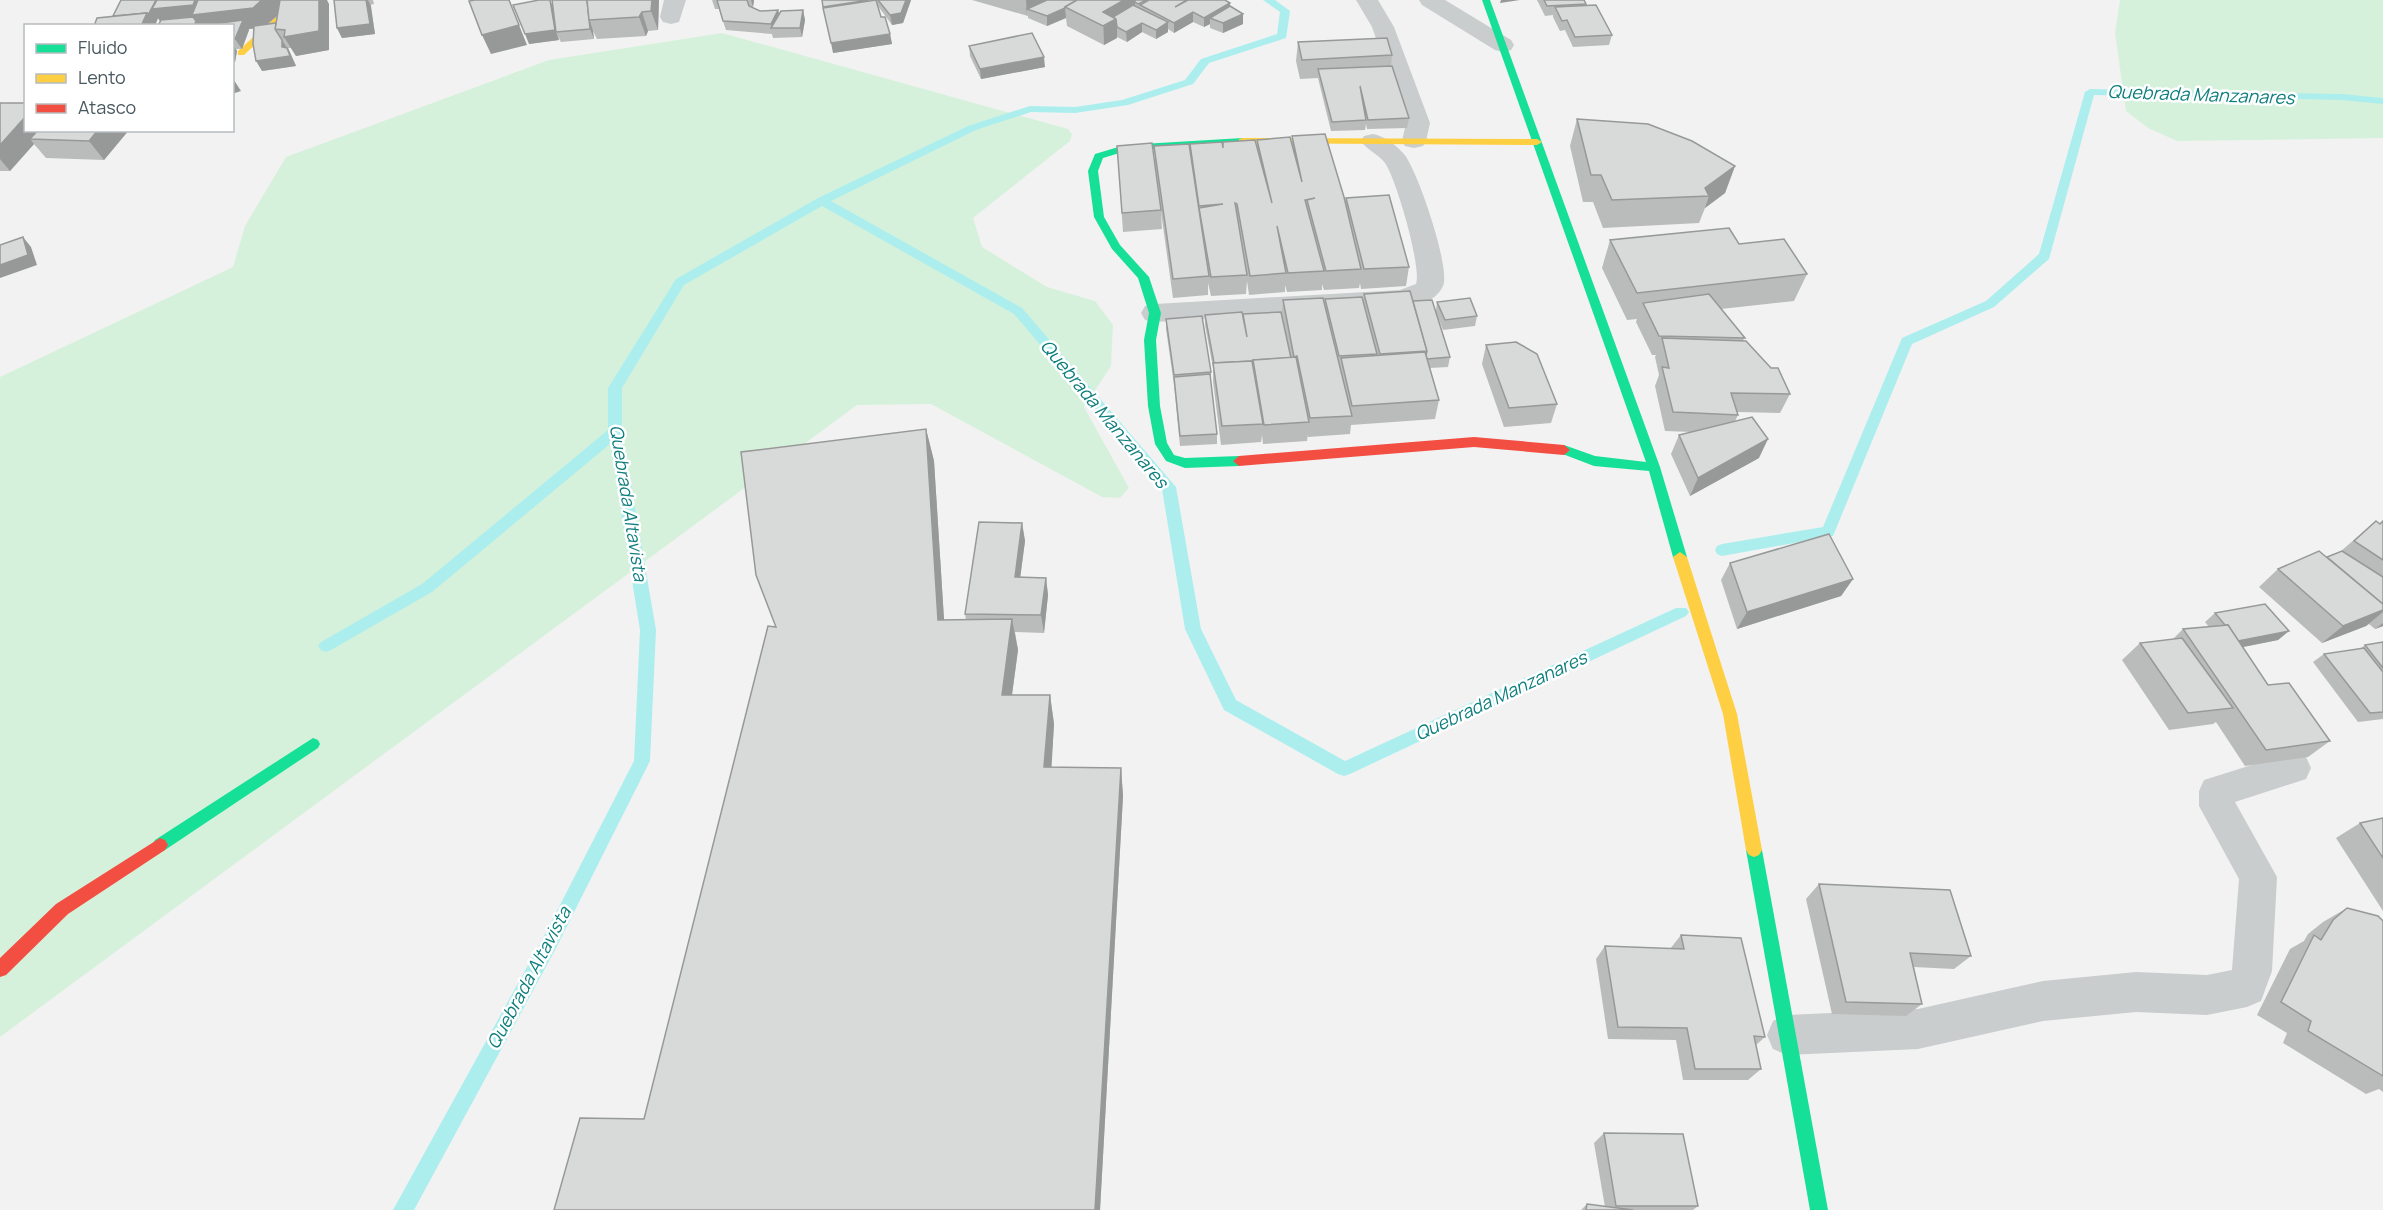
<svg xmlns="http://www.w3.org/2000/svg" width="2383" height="1210" font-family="Manrope,sans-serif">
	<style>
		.green { fill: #d6f1db }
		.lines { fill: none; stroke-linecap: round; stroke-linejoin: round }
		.stream { fill: #aceeee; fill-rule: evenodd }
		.street { fill: #c9cdcd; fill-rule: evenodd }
		.fast { fill: #16e098; fill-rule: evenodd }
		.slow { fill: #ffcf43; fill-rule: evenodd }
		.jam { fill: #f24e42; fill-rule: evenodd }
		.wall { fill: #babbbb; fill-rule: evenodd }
		.shaded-wall { fill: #979999 }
		.building { fill: #d8dada; stroke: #979999; stroke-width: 1.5 }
		.labels { text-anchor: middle; stroke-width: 5; stroke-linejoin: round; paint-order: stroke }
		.water-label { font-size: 18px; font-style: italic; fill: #0e7e7e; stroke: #fff }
	</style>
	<rect width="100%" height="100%" fill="#f2f2f2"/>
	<g class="green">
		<polygon points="2120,0 2383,0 2383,138 2177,141 2148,128 2126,111 2115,33"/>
		<polygon points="722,33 1068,129 1072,134 1070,141 973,218 982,247 1047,287 1095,301 1113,325 1111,366 1084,407 1129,488 1120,498 1102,497 931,404 857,405 0,1037 0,377 233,267 245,226 286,157 549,60"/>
	</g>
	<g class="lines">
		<g class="stream">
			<polygon points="1263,0 1275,0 1290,11 1286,38 1209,63 1193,84 1128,105 1075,113 1031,112 976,130 831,201 1022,308 1176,487 1201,629 1236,700 1345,761 1676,608 1686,608 1689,612 1686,616 1350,774 1344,776 1338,774 1224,710 1185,629 1162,489 1014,314 822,206 684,285 622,388 622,432 656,630 650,761 555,950 414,1210 393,1210 543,938 634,761 640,630 610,444 432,592 331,650 326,652 321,650 318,646 321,642 422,584 608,430 608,388 676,279 818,198 968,126 1030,106 1075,107 1122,100 1185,80 1201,59 1277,34 1280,12"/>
			<polygon points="2090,89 2342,94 2383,98 2383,104 2342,100 2094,95 2049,259 1994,307 1912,344 1833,536 1722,556 1717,554 1715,550 1717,546 1722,544 1823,527 1902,338 1986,301 2039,254 2085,92"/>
		</g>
		<g class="street">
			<polygon points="664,0 686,0 679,22 671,24 663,22 660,17"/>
			<polygon points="1356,0 1378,0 1394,27 1430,123 1426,141 1423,146 1414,148 1405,146 1402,141 1406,123 1372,27"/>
			<polygon points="1419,0 1445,0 1511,40 1514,45 1511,50 1503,52 1495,50 1422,5"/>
			<path d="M1373 134C1384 136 1396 145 1404 154 1417 169 1451 268 1443 286 1435 303 1417 305 1400 308L1155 322 1145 320 1141 313 1145 306 1155 304 1400 290 1416 284C1422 268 1396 178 1385 163 1378 154 1367 150 1361 141L1364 136Z"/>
			<polygon points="2293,752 2306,757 2311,768 2306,779 2235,802 2277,877 2272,971 2261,1001 2247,1007 2207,1015 2136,1012 2043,1021 1918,1049 1787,1055 1773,1049 1767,1035 1773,1021 1787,1015 1918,1009 2043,981 2136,972 2207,975 2232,970 2239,879 2199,806 2199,791 2204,780"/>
		</g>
		<g class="fast">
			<polygon points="1482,0 1490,0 1660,467 1687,557 1685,561 1675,561 1673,557 1649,471 1594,466 1560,453 1558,450 1564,445 1595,456 1646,462"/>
			<polygon points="1243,138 1247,139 1247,143 1126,151 1103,158 1098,171 1104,217 1120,245 1149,277 1161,313 1156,340 1160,406 1167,443 1174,455 1185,458 1239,456 1245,461 1239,466 1185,468 1166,461 1155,444 1148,406 1144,340 1149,313 1138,278 1112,249 1094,217 1088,171 1095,154 1125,145"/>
			<polygon points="313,738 318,740 320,744 318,748 165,850 160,852 155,850 152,845 155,840"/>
			<polygon points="1754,843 1759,845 1762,850 1828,1210 1810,1210 1746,850 1749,845"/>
		</g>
		<g class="slow">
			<polygon points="294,0 303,0 244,55 238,55 238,51"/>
			<polygon points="1243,138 1537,139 1542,142 1537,145 1239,143 1239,139"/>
			<polygon points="1680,552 1687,557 1737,714 1762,850 1759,855 1754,857 1749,855 1746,850 1723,714 1673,557"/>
		</g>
		<g class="jam">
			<polygon points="1474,437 1564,445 1570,450 1564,455 1474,447 1239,466 1233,461 1239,456"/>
			<polygon points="160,838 165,840 168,845 165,850 68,914 6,975 0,977 0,958 56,904"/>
		</g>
	</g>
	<g class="wall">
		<polygon points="334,0 373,0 374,4 370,5 375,34 342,38 337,28"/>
		<polygon points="550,0 553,8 659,0 658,30 648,31 646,36 597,39 593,31 594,39 561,42 558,36 559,40 529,44"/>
		<polygon points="712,0 754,0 753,7 751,7 760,11 778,10 779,14 803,10 805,20 802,37 773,38 772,34 726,30 719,9 715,9"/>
		<polygon points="869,0 869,1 873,1 873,0 911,0 903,23 892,25 878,6 881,17 890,34 892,44 833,53"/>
		<polygon points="972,0 1046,0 1230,3 1230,6 1243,24 1223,33 1210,28 1210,24 1204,27 1193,22 1174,33 1168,29 1168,32 1156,39 1142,32 1127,42 1117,37 1117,38 1104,45 1067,26 1066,18 1047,26 1028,18 1028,16"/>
		<polygon points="1537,0 1584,0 1586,4 1586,6 1612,35 1609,45 1573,47 1565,30 1560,31 1553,17 1553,15 1545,16"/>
		<path d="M329 4V50L296 56 291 48H288L296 66 262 71 254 29H249V30L242 49H236L237 51 235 62 232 63V26L160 21 158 18 155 25 113 16ZM277 16 276 23 268 24Z"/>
		<polygon points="1298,42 1392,55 1391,66 1409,118 1407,128 1367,129 1366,124 1365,130 1331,131 1318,78 1300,79 1296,61"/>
		<polygon points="969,46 1045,67 981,79 970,56"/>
		<polygon points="0,103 26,130 129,130 104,160 46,158 34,144 10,171 0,171"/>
		<polygon points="1577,119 1735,166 1725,193 1705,208 1699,223 1603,228 1593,202 1583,202 1570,146"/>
		<polygon points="1292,136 1345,202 1346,198 1409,267 1406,286 1361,289 1360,283 1359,288 1324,290 1322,284 1322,290 1287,292 1285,285 1285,292 1249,295 1247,281 1246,294 1211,296 1208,283 1208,295 1173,298 1161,212 1162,229 1123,232 1117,146 1155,164 1154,146 1190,156 1190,144 1257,146 1257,140 1292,144"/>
		<polygon points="1610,240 1739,244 1807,274 1794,301 1721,309 1745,338 1743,340 1790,394 1780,413 1738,412 1738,415 1735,421 1759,458 1690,496 1671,454 1679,435 1692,432 1665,431 1655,386 1659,375 1655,357 1656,355 1652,355 1636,322 1637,319 1627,320 1602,268"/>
		<polygon points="1364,294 1413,301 1436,310 1437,302 1477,316 1475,326 1443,330 1438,317 1450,357 1448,367 1430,368 1439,400 1435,419 1351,425 1350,434 1308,437 1308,434 1307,441 1263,444 1262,435 1261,442 1221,445 1213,382 1213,368 1205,325 1205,315 1243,320 1243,314 1282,314 1283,300 1325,306 1325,299 1363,301"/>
		<polygon points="1166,319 1211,372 1211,382 1217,434 1217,444 1180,446 1174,385 1166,329"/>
		<polygon points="1486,345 1557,404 1551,423 1504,427 1482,364"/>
		<polygon points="926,429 934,461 944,620 966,620 965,614 1022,523 1025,541 1020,577 1046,578 1048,595 1044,633 1015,632 1018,650 1012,695 1050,695 1054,724 1051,767 1121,768 1123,796 1100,1210 554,1210 644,1119 776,627"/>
		<polygon points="2383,520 2383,626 2375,629 2369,624 2366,626 2322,643 2259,587 2278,569 2327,557 2341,551 2376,521 2379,524"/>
		<polygon points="1730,563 1853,579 1841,596 1737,629 1721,580"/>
		<polygon points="2215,613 2289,631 2278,640 2243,647 2268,685 2330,741 2308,757 2245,766 2216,722 2213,724 2169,730 2122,660 2140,643 2173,639 2183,629 2209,627 2205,622"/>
		<polygon points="2383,642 2383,719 2358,722 2313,662 2324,654 2360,649 2365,645"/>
		<polygon points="2383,818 2383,911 2336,838 2360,823"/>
		<polygon points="1819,884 1971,956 1954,969 1914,967 1922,1004 1906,1016 1832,1014 1806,899"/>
		<polygon points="2347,908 2383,921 2383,1092 2379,1089 2366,1094 2283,1043 2287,1033 2257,1015 2290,949 2304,941 2308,934 2323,922"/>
		<polygon points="1681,935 1765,1037 1756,1045 1761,1069 1748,1080 1683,1080 1676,1040 1608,1039 1596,959 1605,946 1670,949"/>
		<polygon points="1604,1133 1698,1206 1693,1210 1581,1210 1587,1204 1605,1207 1594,1143"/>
	</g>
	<g class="shaded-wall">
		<polygon points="156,0 287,0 285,9 264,27 249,29 249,30 242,49 235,39 232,26 163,26 158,18 155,26 109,26"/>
		<polygon points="319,0 327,0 329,4 329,50 296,56 284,37"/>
		<polygon points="366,0 368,0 371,6 375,34 342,38 337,28"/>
		<polygon points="509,0 527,45 491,54 482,35"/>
		<polygon points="550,0 553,8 556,32 559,40 529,44 525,34"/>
		<polygon points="652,0 659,0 658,30 651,11"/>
		<polygon points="751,0 754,0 753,7"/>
		<polygon points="869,0 871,10 826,17 823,7"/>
		<polygon points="906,0 911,0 903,23 892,25 890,15"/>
		<polygon points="1026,0 1046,0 1027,9 1027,17"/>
		<polygon points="1124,0 1135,0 1135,13 1117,23 1117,38 1104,45 1103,12"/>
		<polygon points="1501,0 1520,0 1500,3"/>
		<polygon points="1230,3 1230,13 1210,18 1210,24 1204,27 1204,18"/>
		<polygon points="1065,8 1066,18 1047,26 1047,16"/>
		<polygon points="778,10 781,20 772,28 771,24"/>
		<polygon points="803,10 805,20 802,37 800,28"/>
		<polygon points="642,12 648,31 646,36 639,17"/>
		<polygon points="1193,12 1193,22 1174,33 1174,23"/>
		<polygon points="1243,14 1243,24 1223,33 1223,23"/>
		<polygon points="590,21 593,31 594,39 590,29"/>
		<polygon points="1168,22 1168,32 1156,39 1156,30"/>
		<polygon points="1142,23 1142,32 1127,42 1126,32"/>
		<polygon points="890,34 892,44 833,53 831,43"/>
		<polygon points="282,40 287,48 288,48 296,66 262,71 256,61 282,47"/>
		<polygon points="232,44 237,51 235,62 232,63"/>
		<polygon points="1044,57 1045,67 981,79 980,69"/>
		<polygon points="232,77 241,91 232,94"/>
		<polygon points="26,116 26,130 45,130 30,139 34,144 10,171 0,159 0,145"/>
		<polygon points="98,130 129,130 104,160 89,141"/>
		<polygon points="1735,166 1725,193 1705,208 1709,196 1705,188"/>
		<polygon points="23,237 31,247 37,265 0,278 0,265"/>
		<polygon points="926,429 934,461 946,650 938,620"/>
		<polygon points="1768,439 1759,458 1690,496 1698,478"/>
		<polygon points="1022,523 1025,541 1018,595 1015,577"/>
		<polygon points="1046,578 1048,595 1044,633 1041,615"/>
		<polygon points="1853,579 1841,596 1737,629 1747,612"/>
		<polygon points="2383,610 2383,612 2366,626 2322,643 2343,626"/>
		<polygon points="1012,619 1018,650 1008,724 1002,695"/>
		<polygon points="2383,623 2383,626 2375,629"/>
		<polygon points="2289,631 2278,640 2228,650 2238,641"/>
		<polygon points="1050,695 1054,724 1050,794 1044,767"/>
		<polygon points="1121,768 1123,796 1100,1210 1095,1210"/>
	</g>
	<g class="building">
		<polygon points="121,0 156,0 148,15 147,13 113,16"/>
		<polygon points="157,0 195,0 193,5 152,9"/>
		<polygon points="198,0 262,0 253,8 192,15"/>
		<polygon points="280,0 319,0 319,31 284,37 285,30 275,29"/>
		<polygon points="334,0 366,0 370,24 337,28"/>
		<polygon points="475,0 509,0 519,25 482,35 469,1"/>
		<polygon points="539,0 550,0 555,30 525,34 513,5"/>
		<polygon points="552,0 587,0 590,29 556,32"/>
		<polygon points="587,0 652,0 651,11 642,12 639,17 589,20"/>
		<polygon points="717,0 747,0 749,6 760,11 778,10 771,24 723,21"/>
		<polygon points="822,0 869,0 823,7"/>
		<polygon points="876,0 881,17 885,17 890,34 831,43 823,8"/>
		<polygon points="878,0 906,0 901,13 890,15"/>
		<polygon points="1047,0 1077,0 1065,7 1065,8 1047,16 1027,9"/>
		<polygon points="1077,0 1124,0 1103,12 1116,19 1103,26 1065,7"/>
		<polygon points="1135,0 1147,0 1138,4 1135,2"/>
		<polygon points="1149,0 1187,0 1175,7 1188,0 1225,0 1230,3 1204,18 1193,12 1174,23 1140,5"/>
		<polygon points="1544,0 1584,0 1586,4 1547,6"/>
		<polygon points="1133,5 1168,22 1156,30 1142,23 1126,32 1117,27 1116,19 1113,17"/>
		<polygon points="1596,5 1612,35 1575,37 1567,20 1562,21 1555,7"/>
		<polygon points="1230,6 1243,14 1223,23 1210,18"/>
		<polygon points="803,10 800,28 771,28 781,11"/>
		<polygon points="147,13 141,26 94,26 97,18"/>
		<polygon points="193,17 196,21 194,26 158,26 161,20"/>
		<polygon points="243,20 235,39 232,39 232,26 199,26"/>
		<polygon points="276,23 275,29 282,40 282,47 287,48 290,56 256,61 253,44 254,26"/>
		<polygon points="1032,33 1044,57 980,69 969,46"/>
		<polygon points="1387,38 1392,55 1302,60 1298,42"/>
		<polygon points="1392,66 1409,118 1368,120 1360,86 1366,120 1332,122 1318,69"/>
		<polygon points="0,103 26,103 26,116 0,145"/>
		<polygon points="1577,119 1648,124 1692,141 1735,166 1705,188 1709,196 1612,200 1601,175 1591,175"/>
		<polygon points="38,130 98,130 89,141 30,139"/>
		<polygon points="1325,134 1344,197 1361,269 1326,271 1307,200 1315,198 1305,200 1324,271 1288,273 1277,226 1286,273 1250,276 1237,204 1235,203 1247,275 1211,277 1199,208 1223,204 1199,206 1190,144 1222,142 1223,148 1223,142 1255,140 1272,203 1257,140 1290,137 1302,182 1292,136"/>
		<polygon points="1152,143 1161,210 1122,213 1117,146"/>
		<polygon points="1189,144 1209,276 1173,279 1154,146"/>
		<polygon points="1389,195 1409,267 1364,269 1346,198"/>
		<polygon points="1729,228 1739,244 1784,239 1807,274 1637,293 1610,240"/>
		<polygon points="23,237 28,255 0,265 0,245"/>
		<polygon points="1410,291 1427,351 1380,354 1364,294"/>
		<polygon points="1709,294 1745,338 1659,336 1643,303"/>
		<polygon points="1362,297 1377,354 1339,356 1325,299"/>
		<polygon points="1323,298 1352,416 1310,418 1297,356 1294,357 1283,300"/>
		<polygon points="1470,298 1477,316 1445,320 1437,302"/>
		<polygon points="1432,300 1450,357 1427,359 1426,355 1427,351 1413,301"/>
		<polygon points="1242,312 1247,337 1243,314 1281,312 1291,358 1253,360 1253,367 1252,361 1214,363 1205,315"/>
		<polygon points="1202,316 1211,372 1174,375 1166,319"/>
		<polygon points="1662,338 1746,341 1771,368 1778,368 1790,394 1731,393 1738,415 1673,412 1662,367 1669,368"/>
		<polygon points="1516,342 1537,354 1557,404 1509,408 1486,345"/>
		<polygon points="1425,352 1439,400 1352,406 1341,358"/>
		<polygon points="1296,357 1309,422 1264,425 1253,360"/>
		<polygon points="1252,361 1263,424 1222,426 1213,363"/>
		<polygon points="1210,374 1217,434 1180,436 1174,377"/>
		<polygon points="1752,417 1768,439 1698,478 1679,435"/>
		<polygon points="926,429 938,620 1012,619 1002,695 1050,695 1044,767 1121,768 1095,1210 554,1210 580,1118 644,1119 768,626 776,627 756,575 741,452"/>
		<polygon points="2376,521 2380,524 2383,521 2383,560 2354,541"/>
		<polygon points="979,522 1022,523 1015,577 1046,578 1041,615 965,614"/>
		<polygon points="1829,534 1853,579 1747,612 1730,563"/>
		<polygon points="2319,551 2383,604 2383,610 2343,626 2278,569"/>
		<polygon points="2342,551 2383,577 2383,604 2327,557"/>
		<polygon points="2265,604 2289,631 2238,641 2228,625 2225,625 2215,613"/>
		<polygon points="2228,625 2268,685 2289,683 2330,741 2266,750 2183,629"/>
		<polygon points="2182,638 2233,708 2188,713 2140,643"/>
		<polygon points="2383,642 2383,668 2365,645"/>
		<polygon points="2364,648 2383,672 2383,712 2370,713 2324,654"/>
		<polygon points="2383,818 2383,858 2360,823"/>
		<polygon points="1819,884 1950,890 1971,956 1910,953 1922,1004 1846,1002"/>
		<polygon points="2347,908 2378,916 2383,921 2383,1076 2308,1031 2311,1021 2281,1002 2314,935 2321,940 2333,920"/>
		<polygon points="1681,935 1741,938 1765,1037 1754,1036 1761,1069 1695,1069 1687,1028 1618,1027 1605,946 1684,949"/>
		<polygon points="1604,1133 1683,1134 1698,1206 1616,1206"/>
		<polygon points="1587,1204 1633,1210 1586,1210"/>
	</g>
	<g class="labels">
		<g class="water-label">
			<text transform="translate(2201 95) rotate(2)" y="6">Quebrada Manzanares</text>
			<text transform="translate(1104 414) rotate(50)" y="6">Quebrada Manzanares</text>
			<text transform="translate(628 503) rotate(81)" y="6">Quebrada Altavista</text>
			<text transform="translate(1501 696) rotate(-25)" y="6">Quebrada Manzanares</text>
			<text transform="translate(529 978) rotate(-62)" y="6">Quebrada Altavista</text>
		</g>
	</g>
	<rect x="24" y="24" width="210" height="108" fill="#ffffff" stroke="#b6bcbf" stroke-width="1.5"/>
	<rect x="36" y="44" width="30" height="9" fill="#16e098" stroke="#b6bcbf" stroke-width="1.5"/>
	<text x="78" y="54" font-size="18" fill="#48585e">Fluido</text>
	<rect x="36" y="74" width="30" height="9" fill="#ffcf43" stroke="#b6bcbf" stroke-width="1.5"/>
	<text x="78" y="84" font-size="18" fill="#48585e">Lento</text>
	<rect x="36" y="104" width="30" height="9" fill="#f24e42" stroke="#b6bcbf" stroke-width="1.5"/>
	<text x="78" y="114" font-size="18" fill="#48585e">Atasco</text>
</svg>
